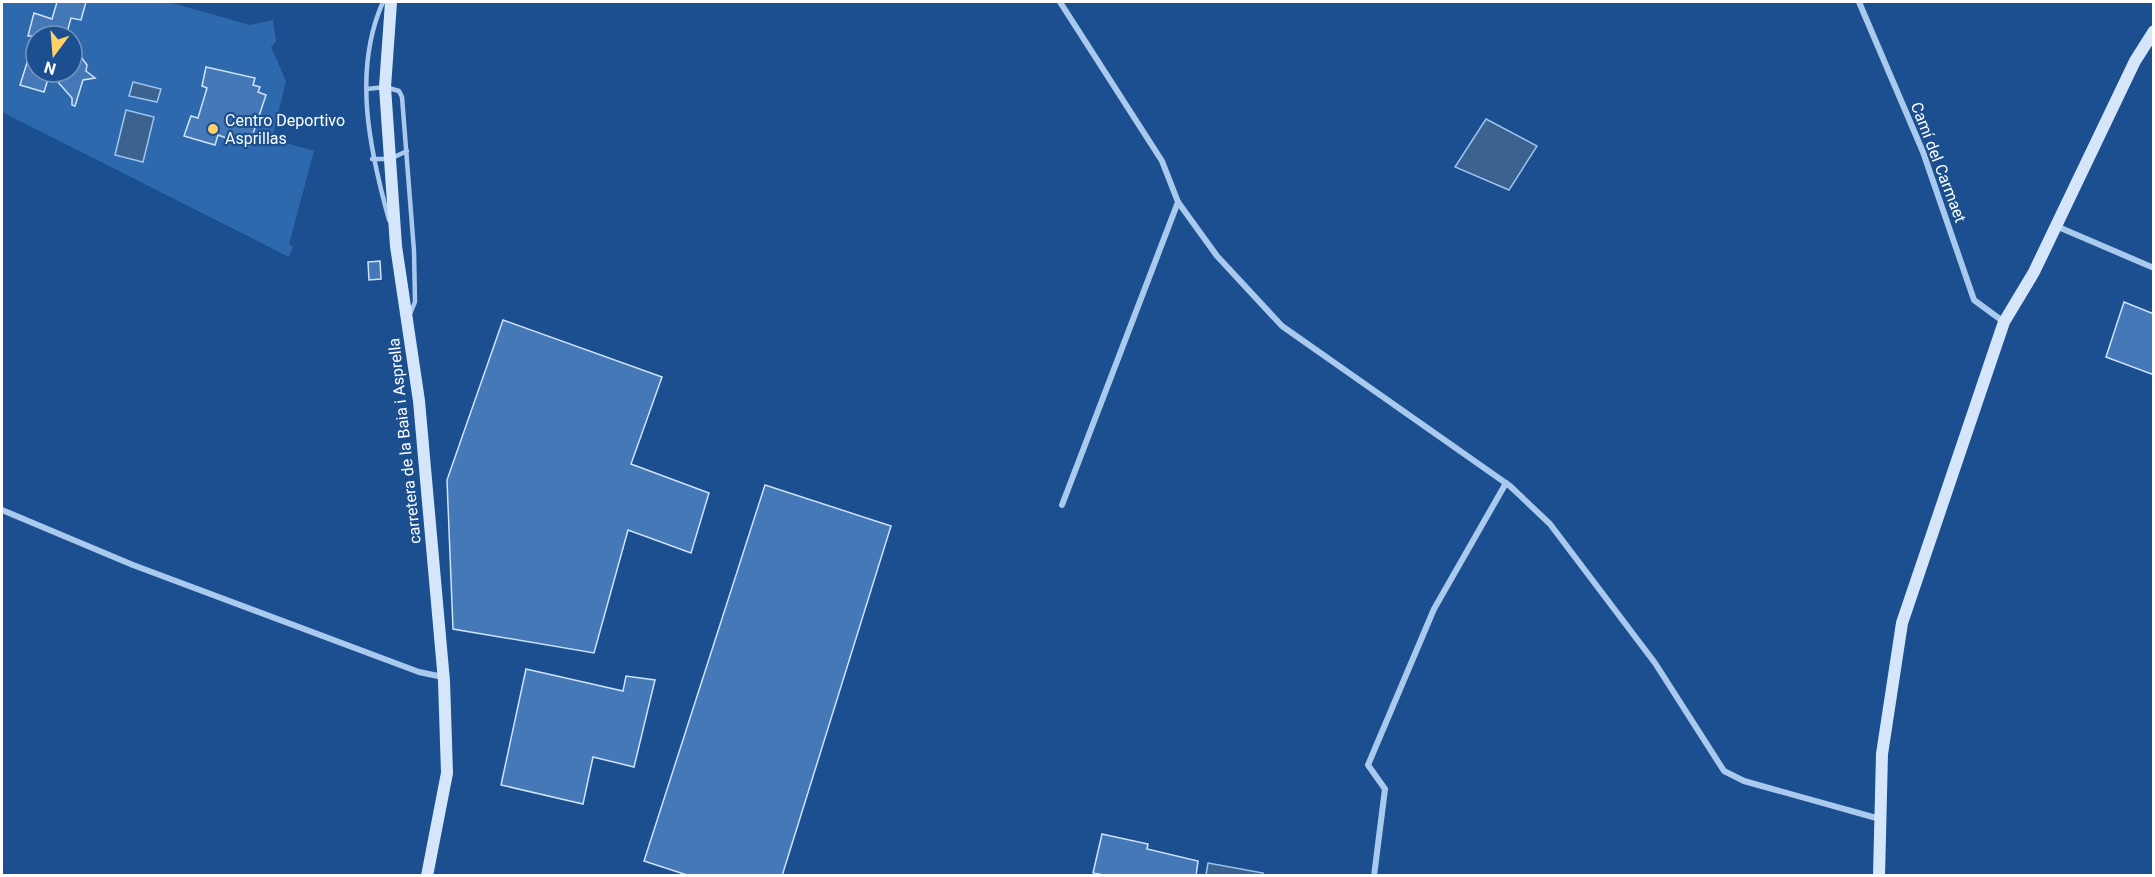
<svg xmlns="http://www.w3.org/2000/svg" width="2155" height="877" font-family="Roboto,sans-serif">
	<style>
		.green { fill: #2e69ad; fill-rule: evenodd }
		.water { fill: #3c6290; stroke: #9cc4f0; stroke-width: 1.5 }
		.building { fill: #4478b7; stroke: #cfe3fa; stroke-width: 1.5 }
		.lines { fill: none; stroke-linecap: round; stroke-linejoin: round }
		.service { stroke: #a9c9ee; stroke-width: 4.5 }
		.minor { stroke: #a9c9ee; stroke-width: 6 }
		.secondary { stroke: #d6e6fa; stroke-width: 12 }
		.poi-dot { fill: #ffd166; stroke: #1b4f8f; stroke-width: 2 }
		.labels { text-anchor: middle; stroke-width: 4.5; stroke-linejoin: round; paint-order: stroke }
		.poi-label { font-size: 16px; fill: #fff; stroke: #1b4f8f; text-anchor: start }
		.street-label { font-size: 16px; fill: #fff; stroke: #1b4f8f }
	</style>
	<rect width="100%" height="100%" fill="#1b4f8f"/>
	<path class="green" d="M2 2H169L250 25 273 20 276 41 271 47 286 81 272 139 314 151 289 244 293 247 289 257 2 112ZM36 36H72V72H36Z"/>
	<g class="water">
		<polygon points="133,82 161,89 157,102 129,96"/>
		<polygon points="126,110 154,117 143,162 115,155"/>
		<polygon points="1486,119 1537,146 1509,190 1455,167"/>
		<polygon points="1208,863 1263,873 1262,875 1206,875"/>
	</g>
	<g class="building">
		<polygon points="57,2 86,2 81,20 71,18 66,36 28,36 34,13 52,19"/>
		<polygon points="33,44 36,45 36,72 72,72 72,45 87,65 86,71 95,78 83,80 75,106 72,105 72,98 50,73 44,92 20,85"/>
		<polygon points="206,67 255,78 253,85 260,87 258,92 266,95 249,146 218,135 215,145 184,136 191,116 198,118 207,88 202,86"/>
		<polygon points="380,261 381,279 369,280 368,262"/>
		<polygon points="2124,302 2154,314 2154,375 2106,357"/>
		<polygon points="503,320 662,377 631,464 709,493 691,553 628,530 594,653 453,629 447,480"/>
		<polygon points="765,485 891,526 782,876 690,876 644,861"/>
		<polygon points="526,669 623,691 626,676 655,680 634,767 593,757 583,804 501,785"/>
		<polygon points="1102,834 1148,844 1147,849 1198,861 1196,876 1109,876 1093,873"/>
	</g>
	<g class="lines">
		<g class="service">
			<path d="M383 2C352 71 370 151 389 220"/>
			<polyline points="367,89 385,87 399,91 402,97 414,251 415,302 410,314"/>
			<polyline points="372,159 390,159 407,151"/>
		</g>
		<g class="minor">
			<polyline points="1060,2 1162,161 1178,202 1217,256 1282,326 1510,486 1550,524 1655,663 1724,771 1744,781 1880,819"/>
			<polyline points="1859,2 1923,152 1974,300 2004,322"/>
			<polyline points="2056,226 2154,268"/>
			<polyline points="1062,505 1178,202"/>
			<polyline points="2,510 133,565 419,672 443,677"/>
			<polyline points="1374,876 1385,789 1368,765 1434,609 1506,483"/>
		</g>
		<g class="secondary">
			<polyline points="391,2 385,87 396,246 419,401 444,681 447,773 427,876"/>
			<polyline points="1879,876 1882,754 1902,623 2004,322 2034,272 2135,61 2154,31"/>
		</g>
	</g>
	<circle class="poi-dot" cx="213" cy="129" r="6"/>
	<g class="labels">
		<g class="poi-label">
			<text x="225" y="126">Centro Deportivo<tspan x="225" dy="18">Asprillas</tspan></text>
		</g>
		<g class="street-label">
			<text transform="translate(1939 162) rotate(69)" y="6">Camí del Carmaet</text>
			<text transform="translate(404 441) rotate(-96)" y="6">carretera de la Baia i Asprella</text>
		</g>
	</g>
	<rect width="2155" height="877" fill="none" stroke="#ffffff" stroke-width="6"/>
	<g transform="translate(54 54) rotate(196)"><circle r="28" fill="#1b4f8f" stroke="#7695bc" stroke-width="1.5"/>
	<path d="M0-4.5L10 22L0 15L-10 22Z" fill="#ffd166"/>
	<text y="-9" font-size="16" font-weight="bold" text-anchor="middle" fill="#ffffff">N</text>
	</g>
</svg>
